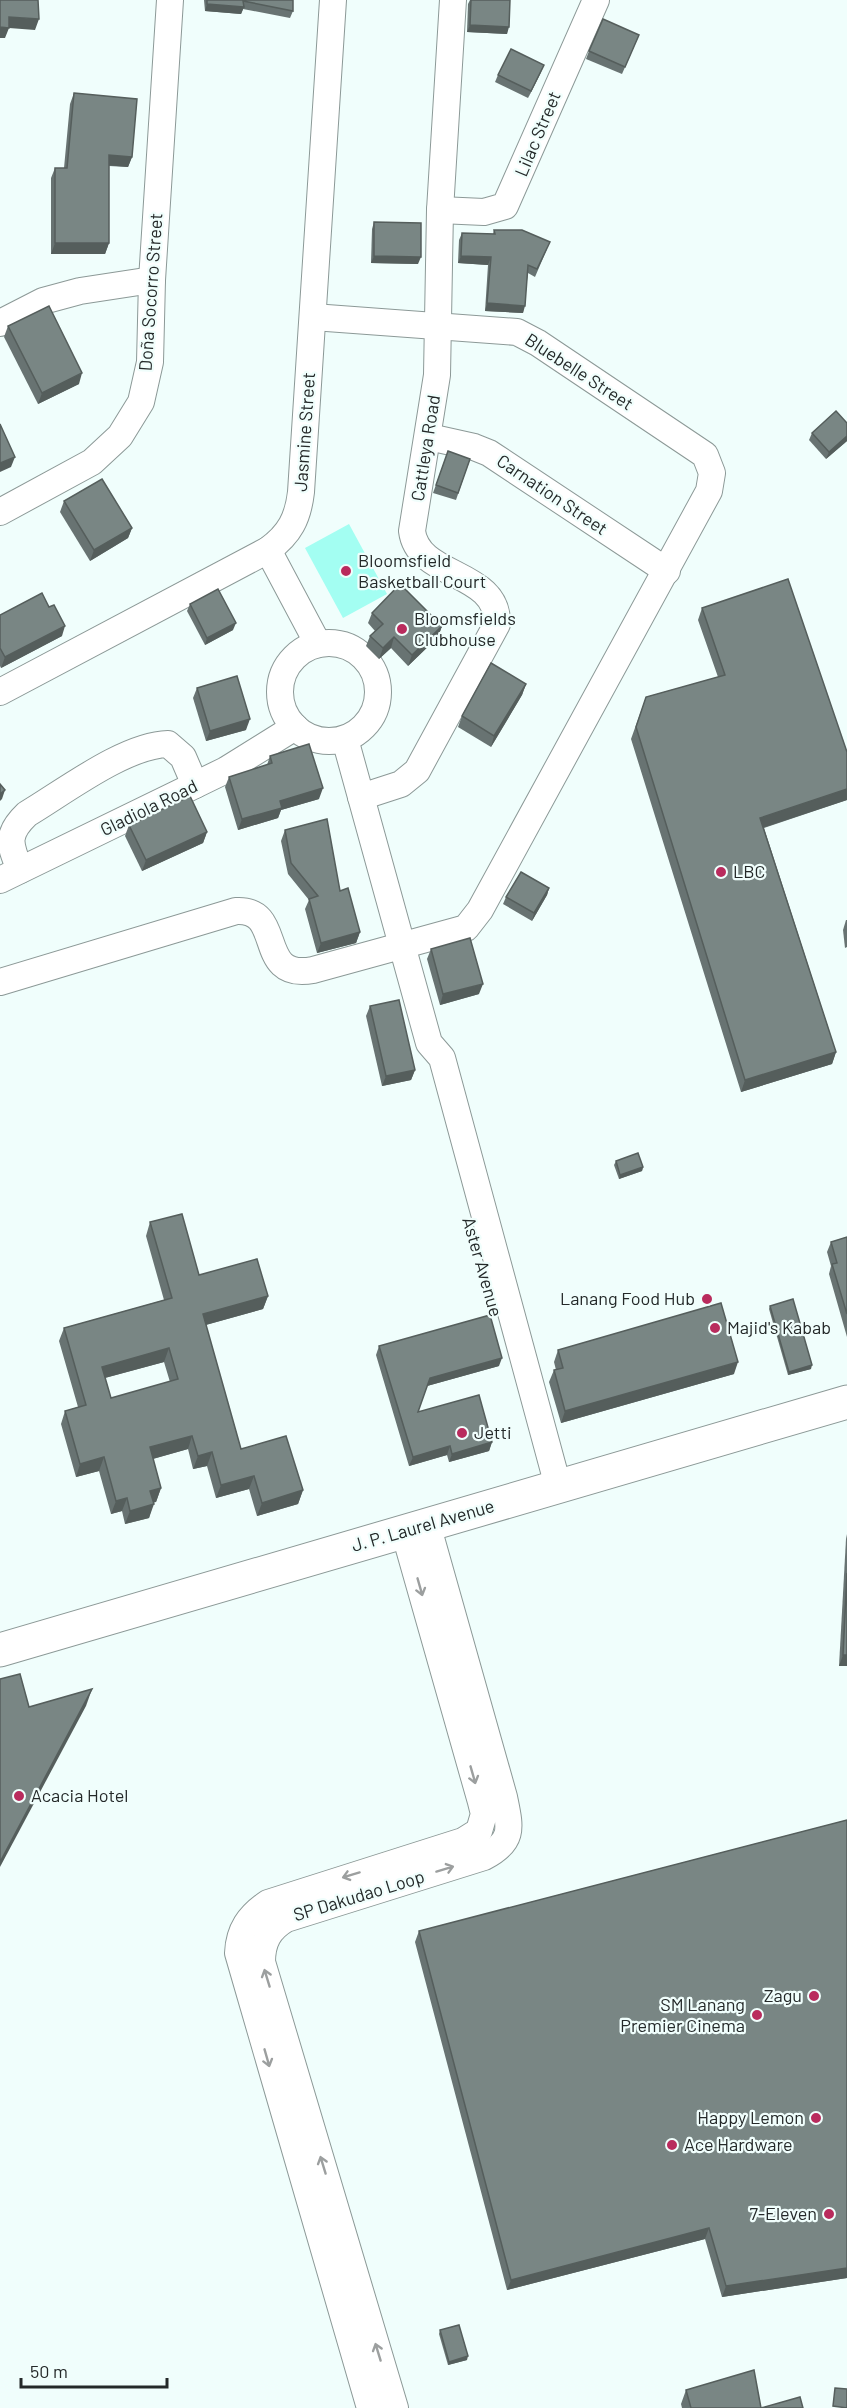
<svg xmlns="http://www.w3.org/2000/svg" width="847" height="2408" font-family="Barlow,sans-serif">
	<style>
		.garden { fill: #a3fef2 }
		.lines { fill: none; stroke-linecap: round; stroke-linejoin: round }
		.minor-casing { stroke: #8c9997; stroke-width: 28 }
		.major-casing { stroke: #8c9997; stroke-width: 35 }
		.minor { stroke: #fff; stroke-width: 26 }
		.major { stroke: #fff; stroke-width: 33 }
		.wall { fill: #687372; fill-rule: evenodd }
		.shaded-wall { fill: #555e5c }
		.building { fill: #798684; stroke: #555e5c; stroke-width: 1.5; fill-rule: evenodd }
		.oneway { stroke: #9c9f9f }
		.poi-dot { fill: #b92b5d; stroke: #f0fefc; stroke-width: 2 }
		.labels { text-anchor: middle; stroke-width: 4.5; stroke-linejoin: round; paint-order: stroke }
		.street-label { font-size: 18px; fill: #242929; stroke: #f0fefc }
		.poi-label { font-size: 18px; fill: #242929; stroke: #f0fefc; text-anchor: start }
	</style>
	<rect width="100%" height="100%" fill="#f0fefc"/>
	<polygon class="garden" points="349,524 387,594 343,618 305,548"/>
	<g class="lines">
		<g class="minor-casing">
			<g id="minor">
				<polyline points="440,210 484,212 505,206 596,0"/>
				<polyline points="0,323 43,301 80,291 152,280"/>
				<polyline points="429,437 474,447 489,453 667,571"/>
				<polyline points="0,512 92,462 120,436 141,402 150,362 152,280 170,0"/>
				<polyline points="268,550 318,644"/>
				<circle cx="329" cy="692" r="49"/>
				<path d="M0 692 268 550C290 534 298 518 301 492L333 0"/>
				<polyline points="345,739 429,1043 442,1058 558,1486"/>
				<path d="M361 797 401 784 417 771 497 624C499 570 418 579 412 531L437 375 440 210 453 0"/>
				<path d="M20 870C10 845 5 835 27 814 64 792 125 745 168 744L183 757 195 785"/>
				<polyline points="0,880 226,770 295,727"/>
				<path d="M0 982 236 911C286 908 254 981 313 970L466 928 480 910 709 491 712 473 705 455 538 343 517 332 313 317"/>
				<path d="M370 2408 238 1953C239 1930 249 1916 268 1903L463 1841 479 1831 484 1814 481 1802 404 1531"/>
				<path d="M395 2408 262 1962C262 1942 269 1929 286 1919L484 1857C515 1841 510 1827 504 1797L427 1524"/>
			</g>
		</g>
		<g class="major-casing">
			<polyline id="major" points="0,1650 847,1402"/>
		</g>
		<use href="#minor" class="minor"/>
		<use href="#major" class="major"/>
	</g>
	<g class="wall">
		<polygon points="204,0 293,0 293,11 290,18 243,9 241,14 205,11"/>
		<polygon points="470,0 510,0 507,34 467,32 468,4"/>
		<polygon points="639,35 622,74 586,59 589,51"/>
		<polygon points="541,72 528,98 495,82 498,75"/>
		<polygon points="74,93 132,157 128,167 109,166 109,243 105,254 51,254 51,178 55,168 64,168 70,104"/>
		<polygon points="374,222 418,264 371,263 372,229"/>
		<polygon points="494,230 547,249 535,277 528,273 523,313 485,311 488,265 458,263 459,240 462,233 493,234"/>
		<polygon points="8,326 79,384 38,404 4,337"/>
		<polygon points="847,423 847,441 826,459 809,440 812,433"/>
		<polygon points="448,451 470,459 456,500 433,493"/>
		<polygon points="64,501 132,528 128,538 90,561 60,512"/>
		<polygon points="190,604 233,630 205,645 187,611"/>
		<polygon points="702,608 847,752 847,800 764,828 836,1052 832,1064 741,1092 631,739 646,697 718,677 698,620"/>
		<polygon points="372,613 442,626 438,637 408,666 391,648 379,659 366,646 370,636 375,631 368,623"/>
		<polygon points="0,615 62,636 1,668 0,666"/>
		<polygon points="526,684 522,695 491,747 458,727 462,716"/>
		<polygon points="197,688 246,730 206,741 193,698"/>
		<polygon points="270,756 319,799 281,810 278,818 238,830 225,787 229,777 267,765"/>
		<polygon points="129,825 207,832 203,843 142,871 125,836"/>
		<polygon points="285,830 340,891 360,932 356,943 317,953 305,909 309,900 288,874 281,841"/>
		<polygon points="549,888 547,895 532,921 503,904 506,897"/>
		<polygon points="846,920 847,920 847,947 845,948 843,930"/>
		<polygon points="431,949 479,994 440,1005 427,959"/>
		<polygon points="370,1006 415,1070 411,1080 382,1086 366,1016"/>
		<polygon points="616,1161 643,1167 642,1171 619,1179 614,1165"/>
		<path d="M150 1222 199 1275 268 1296 263 1309 206 1325 241 1449 303 1490 298 1504 257 1516 249 1489 216 1498 207 1466 193 1469 188 1449 153 1459 161 1488 156 1502H153L149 1518 125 1524 122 1511 111 1514 99 1471 76 1477 61 1424 65 1411 78 1407 59 1341 64 1328 164 1300 146 1236ZM164 1362 170 1382 111 1398 105 1378Z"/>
		<polygon points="847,1237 847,1337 829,1274 831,1266 827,1252 831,1242"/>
		<polygon points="770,1306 811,1369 788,1375 769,1309"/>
		<polygon points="379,1346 499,1366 427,1386 418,1412 492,1442 489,1451 449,1462 447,1455 409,1466 376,1355"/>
		<polygon points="558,1350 734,1374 561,1423 549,1382 554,1370 556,1370 554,1362"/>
		<polygon points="847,1534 847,1666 839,1666 846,1539"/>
		<polygon points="847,1820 847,2278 722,2297 705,2239 507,2290 415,1942 419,1931"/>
		<polygon points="440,2330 467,2360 448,2365 439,2334"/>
		<polygon points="686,2390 761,2408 803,2408 682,2408 681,2404"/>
	</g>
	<g class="shaded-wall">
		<polygon points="207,4 244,7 241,14 205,11"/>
		<polygon points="9,17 39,19 35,30 9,28 5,38 0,38 0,27"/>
		<polygon points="470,25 509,27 507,34 467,32"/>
		<polygon points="544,65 541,72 528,98 531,91"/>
		<polygon points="109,155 132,157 128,167 105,165"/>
		<polygon points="55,243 109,243 105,254 51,254"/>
		<polygon points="374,256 421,257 418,264 371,263"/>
		<polygon points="461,256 491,257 488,265 458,263"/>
		<polygon points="487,303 525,306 523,313 485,311"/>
		<polygon points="82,373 79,384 38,404 42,393"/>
		<polygon points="847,436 847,441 826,459 829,452"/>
		<polygon points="15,457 11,467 0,472 0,463"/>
		<polygon points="132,528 128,538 90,561 94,550"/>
		<polygon points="236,623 233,630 205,645 207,638"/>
		<polygon points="65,626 62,636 1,668 5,657"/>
		<polygon points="442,626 438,637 408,666 412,655"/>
		<polygon points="394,637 391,648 379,659 383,648"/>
		<polygon points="526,684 522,695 491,747 494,736"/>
		<polygon points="250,719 246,730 206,741 210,731"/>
		<polygon points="323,788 319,799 281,810 278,818 238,830 242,819 280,801"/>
		<polygon points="847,789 847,800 756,830 760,818"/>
		<polygon points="5,790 2,799 0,801 0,794"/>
		<polygon points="207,832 203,843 142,871 146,860"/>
		<polygon points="549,888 547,895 532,921 534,913"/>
		<polygon points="360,932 356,943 317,953 321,943"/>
		<polygon points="483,984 479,994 440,1005 443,994"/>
		<polygon points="836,1052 832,1064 741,1092 745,1080"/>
		<polygon points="415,1070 411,1080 382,1086 386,1076"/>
		<polygon points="643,1167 642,1171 619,1179 620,1175"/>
		<polygon points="268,1296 263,1309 198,1327 203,1314"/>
		<polygon points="169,1348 164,1362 97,1380 102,1367"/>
		<polygon points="502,1358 499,1366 427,1386 430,1378"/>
		<polygon points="738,1362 734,1374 561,1423 565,1411"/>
		<polygon points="812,1365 811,1369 788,1375 789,1372"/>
		<polygon points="192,1436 188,1449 145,1461 150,1447"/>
		<polygon points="492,1442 489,1451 449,1462 452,1454"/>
		<polygon points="450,1446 447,1455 409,1466 413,1457"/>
		<polygon points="212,1452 207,1466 193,1469 198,1456"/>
		<polygon points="104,1457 99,1471 76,1477 80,1464"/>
		<polygon points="254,1476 249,1489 216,1498 221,1485"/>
		<polygon points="161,1488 156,1502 145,1505 150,1491"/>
		<polygon points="303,1490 298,1504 257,1516 262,1503"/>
		<polygon points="127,1498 122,1511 111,1514 116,1501"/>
		<polygon points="154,1504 149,1518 125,1524 130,1511"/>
		<polygon points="843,1655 847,1655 847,1666 839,1666"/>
		<polygon points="92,1689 86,1706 0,1867 0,1862"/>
		<polygon points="709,2228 705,2239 507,2290 511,2280"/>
		<polygon points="847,2268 847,2278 722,2297 726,2286"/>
		<polygon points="468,2356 467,2360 448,2365 449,2362"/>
	</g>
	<g class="building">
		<polygon points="0,0 38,0 39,19 9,17 9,28 0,27"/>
		<polygon points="207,0 293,0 293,11 243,1 244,7 207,4"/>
		<polygon points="471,0 510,0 509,27 470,25"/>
		<polygon points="603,19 639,35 625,67 589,51"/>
		<polygon points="511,49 544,65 531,91 498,75"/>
		<polygon points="74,93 137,99 132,157 109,155 109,243 55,243 55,168 67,168"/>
		<polygon points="374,222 421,223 421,257 374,256"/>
		<polygon points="494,230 522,230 550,242 537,269 528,265 525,306 487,303 491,257 461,256 462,233 495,234"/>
		<polygon points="49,306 82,373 42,393 8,326"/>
		<polygon points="836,411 847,423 847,436 829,452 812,433"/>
		<polygon points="0,424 15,457 0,463"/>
		<polygon points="448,451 470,459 458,493 436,485"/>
		<polygon points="102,479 132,528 94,550 64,501"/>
		<polygon points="788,579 847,752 847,789 760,818 836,1052 745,1080 636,727 646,697 725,675 702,608"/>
		<polygon points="400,584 442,626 412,655 394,637 383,648 370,636 383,624 372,613"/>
		<polygon points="218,589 236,623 207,638 190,604"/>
		<polygon points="42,593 49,607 54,605 65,626 5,657 0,648 0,615"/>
		<polygon points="491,663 526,684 494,736 462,716"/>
		<polygon points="237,676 250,719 210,731 197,688"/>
		<polygon points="309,744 323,788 280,801 282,808 242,819 229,777 272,763 270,756"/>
		<polygon points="0,784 5,790 0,794"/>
		<polygon points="190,796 207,832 146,860 129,825"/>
		<polygon points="327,819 340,891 348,888 360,932 321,943 309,899 318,896 291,863 285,830"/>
		<polygon points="521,872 549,888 534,913 506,897"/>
		<polygon points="470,938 483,984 443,994 431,949"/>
		<polygon points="399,1000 415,1070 386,1076 370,1006"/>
		<polygon points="638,1153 643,1167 620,1175 616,1161"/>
		<path d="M182 1214 199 1275 257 1259 268 1296 203 1314 241 1449 286 1436 303 1490 262 1503 254 1476 221 1485 212 1452 198 1456 192 1436 150 1447 161 1488 150 1491 154 1504 130 1511 127 1498 116 1501 104 1457 80 1464 65 1411 86 1405 64 1328 172 1298 150 1222ZM169 1348 178 1379 111 1398 102 1367Z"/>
		<polygon points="847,1237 847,1314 832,1264 837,1263 831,1242"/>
		<polygon points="793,1299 812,1365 789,1372 770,1306"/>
		<polygon points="721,1303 738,1362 565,1411 554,1370 563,1368 558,1350"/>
		<polygon points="490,1315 502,1358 430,1378 418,1412 479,1395 492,1442 452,1454 450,1446 413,1457 379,1346"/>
		<polygon points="847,1573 847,1655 843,1655"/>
		<polygon points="20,1674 29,1707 92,1689 0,1862 0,1679"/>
		<polygon points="847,1820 847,2268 726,2286 709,2228 511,2280 419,1931"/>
		<polygon points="459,2325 468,2356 449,2362 440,2330"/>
		<polygon points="754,2370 761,2408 800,2397 803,2408 691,2408 686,2390"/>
		<polygon points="835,2388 847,2389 847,2408 833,2406"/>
	</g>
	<defs><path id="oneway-shaft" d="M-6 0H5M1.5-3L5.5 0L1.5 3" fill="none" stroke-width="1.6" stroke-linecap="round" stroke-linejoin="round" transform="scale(1.5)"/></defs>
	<g class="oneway">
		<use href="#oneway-shaft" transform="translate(420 1587) rotate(74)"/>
		<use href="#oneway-shaft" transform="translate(473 1775) rotate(74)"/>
		<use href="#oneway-shaft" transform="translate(445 1869) rotate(-17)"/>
		<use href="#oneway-shaft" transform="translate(351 1875) rotate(163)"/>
		<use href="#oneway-shaft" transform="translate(267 1978) rotate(-107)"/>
		<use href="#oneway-shaft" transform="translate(267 2058) rotate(74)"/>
		<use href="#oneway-shaft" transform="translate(323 2165) rotate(-107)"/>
		<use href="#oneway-shaft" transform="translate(378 2352) rotate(-107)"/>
	</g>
	<g class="poi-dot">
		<circle cx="346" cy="571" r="6"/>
		<circle cx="402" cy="629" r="6"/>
		<circle cx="721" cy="872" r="6"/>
		<circle cx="707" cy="1299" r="6"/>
		<circle cx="715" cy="1328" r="6"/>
		<circle cx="462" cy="1433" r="6"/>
		<circle cx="19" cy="1796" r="6"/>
		<circle cx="814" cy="1996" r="6"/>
		<circle cx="757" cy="2015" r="6"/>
		<circle cx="816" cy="2118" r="6"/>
		<circle cx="672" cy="2145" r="6"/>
		<circle cx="829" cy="2214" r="6"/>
	</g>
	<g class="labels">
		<g class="street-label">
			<text transform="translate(538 134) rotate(-67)" y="6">Lilac Street</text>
			<text transform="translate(151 292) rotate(-86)" y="6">Doña Socorro Street</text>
			<text transform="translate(579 372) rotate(33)" y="6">Bluebelle Street</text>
			<text transform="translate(305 432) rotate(-86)" y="6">Jasmine Street</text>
			<text transform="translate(426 448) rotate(-81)" y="6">Cattleya Road</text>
			<text transform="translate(552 495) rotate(34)" y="6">Carnation Street</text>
			<text transform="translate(149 808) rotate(-26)" y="6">Gladiola Road</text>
			<text transform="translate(482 1267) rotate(74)" y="6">Aster Avenue</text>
			<text transform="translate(423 1526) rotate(-16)" y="6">J. P. Laurel Avenue</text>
			<text transform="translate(359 1896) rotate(-17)" y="6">SP Dakudao Loop</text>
		</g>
		<g class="poi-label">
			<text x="358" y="567">Bloomsfield<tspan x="358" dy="21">Basketball Court</tspan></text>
			<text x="414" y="625">Bloomsfields<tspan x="414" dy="21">Clubhouse</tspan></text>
			<text x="733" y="878">LBC</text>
			<text x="695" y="1305" text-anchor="end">Lanang Food Hub</text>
			<text x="727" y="1334">Majid's Kabab</text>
			<text x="474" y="1439">Jetti</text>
			<text x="31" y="1802">Acacia Hotel</text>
			<text x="802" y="2002" text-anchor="end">Zagu</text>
			<text x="745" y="2011" text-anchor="end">SM Lanang<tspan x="745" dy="21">Premier Cinema</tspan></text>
			<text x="804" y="2124" text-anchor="end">Happy Lemon</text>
			<text x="684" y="2151">Ace Hardware</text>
			<text x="817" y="2220" text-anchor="end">7-Eleven</text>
		</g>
	</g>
	<path d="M21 2378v9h146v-9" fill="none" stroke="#242929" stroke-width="3"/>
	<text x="30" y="2378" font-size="18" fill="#242929" stroke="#f0fefc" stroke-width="4.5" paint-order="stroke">50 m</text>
</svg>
